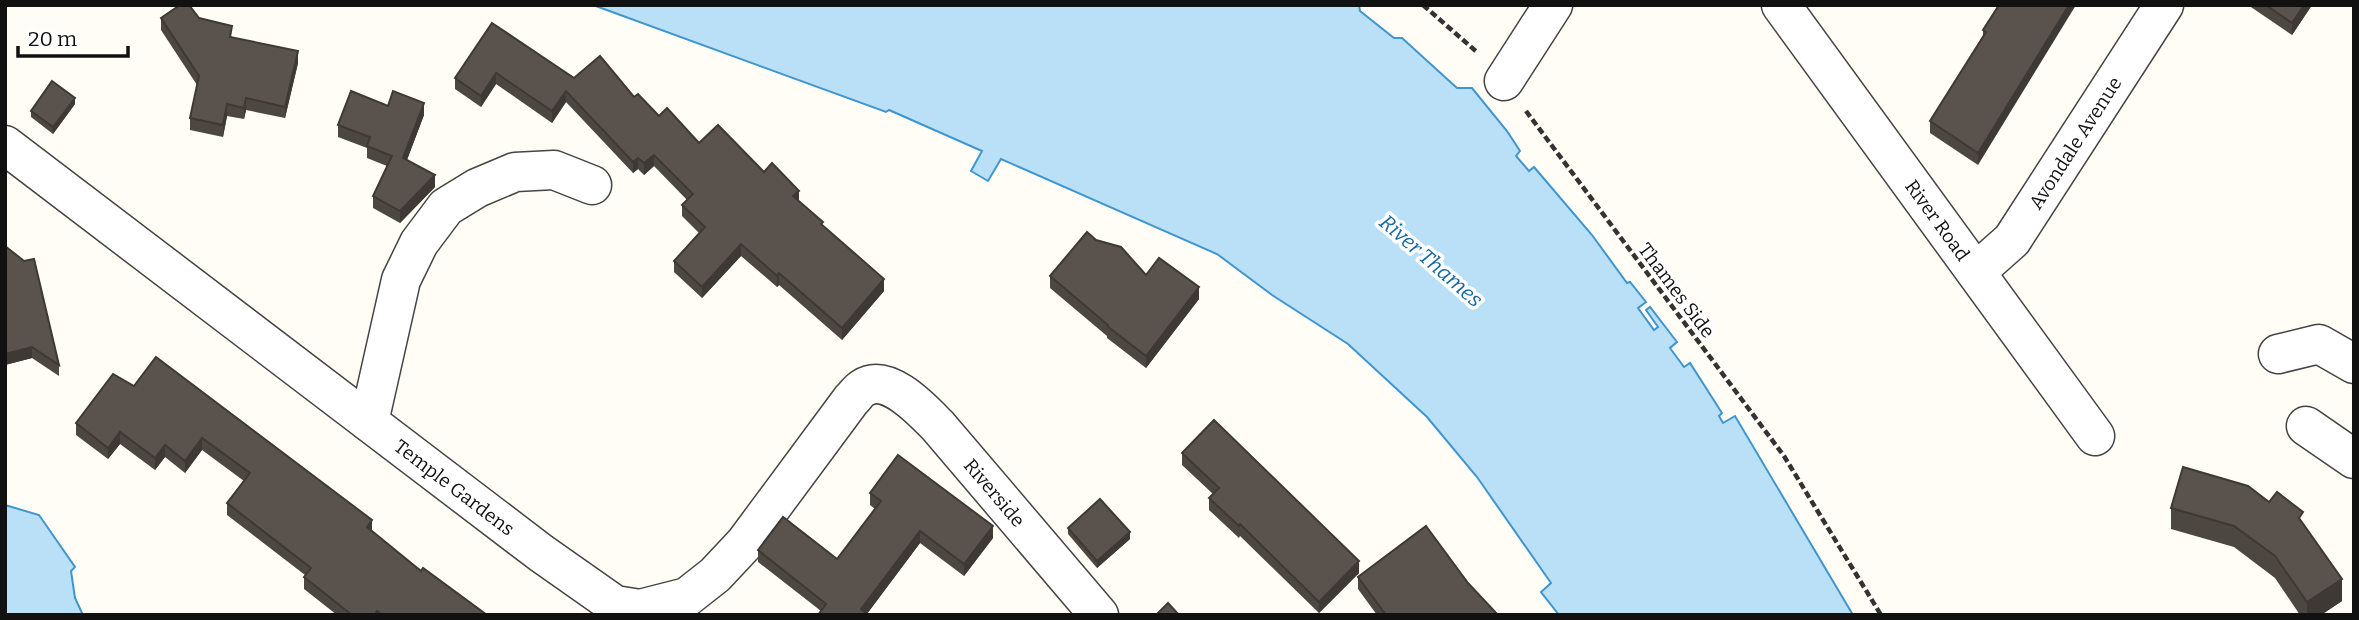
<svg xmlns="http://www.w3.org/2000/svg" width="2359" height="620" font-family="Bitter,serif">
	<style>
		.water { fill: #b9e0f7; stroke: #3f96cf; stroke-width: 2 }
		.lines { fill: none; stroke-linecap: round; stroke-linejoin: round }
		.minor-casing { stroke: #444; stroke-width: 41 }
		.path { stroke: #333; stroke-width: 4.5; stroke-dasharray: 7 3.5; stroke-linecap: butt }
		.minor { stroke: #fff; stroke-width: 38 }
		.wall { fill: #4d4742 }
		.shaded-wall { fill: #3f3936 }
		.building { fill: #5a524d; stroke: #3f3936; stroke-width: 2 }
		.labels { text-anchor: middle; stroke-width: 7; stroke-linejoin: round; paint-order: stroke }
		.street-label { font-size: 19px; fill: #111; stroke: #fff }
		.water-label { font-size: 21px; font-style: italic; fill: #1768a6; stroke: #fff }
	</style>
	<rect width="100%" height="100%" fill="#fffdf5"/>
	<g class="water">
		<polygon points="593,5 1359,5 1360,11 1394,38 1402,38 1457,88 1472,88 1507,131 1520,151 1516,156 1529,171 1534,167 1592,235 1627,283 1630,282 1646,302 1638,308 1654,330 1658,327 1646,310 1650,307 1677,342 1670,348 1684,367 1690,363 1722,413 1719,416 1723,423 1735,416 1853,615 1559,615 1541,592 1551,583 1477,477 1427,417 1348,344 1272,295 1217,254 1001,159 988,181 971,171 982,151 889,110 886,112"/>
		<polygon points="5,505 39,515 75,567 71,571 75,598 83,615 5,615"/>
	</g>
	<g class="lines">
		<g class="minor-casing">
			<g id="minor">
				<path id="s1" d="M1781 5 2095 436"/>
				<polyline points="1504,81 1553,5"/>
				<path id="s2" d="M5 145 541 553 615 605 640 609 687 597 715 575 745 543 851 400C855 396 859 390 863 388 888 372 923 411 938 426L1099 615"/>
				<path id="s3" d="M1976 272 2012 240 2164 5"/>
				<polyline points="2278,354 2319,344 2354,364"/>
				<polyline points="369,422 401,280 419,243 446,207 477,188 515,172 554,170 592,185"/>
				<polyline points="2306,426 2354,459"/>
			</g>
		</g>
		<g class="path">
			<polyline points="1423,5 1478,53"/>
			<polyline points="1526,111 1784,456 1881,615"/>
		</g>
		<use href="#minor" class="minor"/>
	</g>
	<g class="wall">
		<polygon points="1999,5 1978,165 1930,133 1930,121 1983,38 1983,30"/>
		<polygon points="2248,5 2312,5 2292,35"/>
		<polygon points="161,18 199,18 232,37 298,63 285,118 246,110 244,119 227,116 223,137 190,130 190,118 197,85 161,30"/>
		<polygon points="492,23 574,78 634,97 659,116 699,143 764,172 799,201 884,291 842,340 779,285 777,287 741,256 702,298 674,272 674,261 699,233 682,216 682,205 687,200 654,166 644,175 638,169 633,173 566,102 552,123 496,84 481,107 455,89 455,78"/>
		<polygon points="75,104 53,134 31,117 31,111"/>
		<polygon points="388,106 424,115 407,160 435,187 400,223 373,208 373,196 387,166 367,158 367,148 338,137 338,125"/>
		<polygon points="1096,240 1146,275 1199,299 1146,368 1107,338 1107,336 1050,288 1050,276"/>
		<polygon points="5,246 59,365 59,376 32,358 5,365"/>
		<polygon points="113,374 372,531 421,571 487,615 337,615 304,589 304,577 305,575 227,515 227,503 244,481 202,450 185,473 165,457 155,470 120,444 108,459 76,435 76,423"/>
		<polygon points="1182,453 1359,573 1319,613 1240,536 1239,538 1209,510 1209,498 1213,494 1182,465"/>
		<polygon points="870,493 993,538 964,576 920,543 867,614 821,611 758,562 758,550 837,559 875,509 870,505"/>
		<polygon points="2171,508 2303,523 2342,601 2321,615 2300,615 2275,578 2234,547 2171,529"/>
		<polygon points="1068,528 1130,539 1097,568 1068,534"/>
		<polygon points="1358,577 1468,583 1498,615 1377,615 1358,589"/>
	</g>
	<g class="shaded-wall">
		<polygon points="2069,5 2076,5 1978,165 1978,153"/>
		<polygon points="2304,5 2312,5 2292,35 2292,23"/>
		<polygon points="298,51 298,63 285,118 285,107"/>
		<polygon points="496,73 496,84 481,107 481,96"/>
		<polygon points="566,91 566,102 552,123 552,111"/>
		<polygon points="75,98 75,104 53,134 53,127"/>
		<polygon points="246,98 246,110 244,119 244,108"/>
		<polygon points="424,103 424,115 403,170 403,158"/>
		<polygon points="227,104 227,116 223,137 223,125"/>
		<polygon points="654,155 654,166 644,175 644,163"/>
		<polygon points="638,158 638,169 633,173 633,162"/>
		<polygon points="435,175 435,187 400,223 400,211"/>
		<polygon points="799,191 799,202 793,196"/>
		<polygon points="741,244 741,256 702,298 702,287"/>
		<polygon points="779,273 779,285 777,287 777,276"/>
		<polygon points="884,279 884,291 842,340 842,328"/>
		<polygon points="1199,287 1199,299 1146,368 1146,356"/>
		<polygon points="32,347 32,358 5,365 5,354"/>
		<polygon points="120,432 120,444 108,459 108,448"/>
		<polygon points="202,438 202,450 185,473 185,461"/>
		<polygon points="165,445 165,457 155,470 155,458"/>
		<polygon points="372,520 372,532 367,527"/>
		<polygon points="993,526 993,538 964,576 964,564"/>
		<polygon points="920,531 920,543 866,615 861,609"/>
		<polygon points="1130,532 1130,539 1097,568 1097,561"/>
		<polygon points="1359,561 1359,573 1319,613 1319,602"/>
		<polygon points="2342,579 2342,601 2321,615 2307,615 2307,602"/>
	</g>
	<g class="building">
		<polygon points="180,5 189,5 199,18 232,26 230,37 298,51 285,107 246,98 244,108 227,104 223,125 190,118 199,76 161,18"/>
		<polygon points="1999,5 2069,5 1978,153 1930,121 1986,32 1983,30"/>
		<polygon points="2266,5 2304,5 2292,23"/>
		<polygon points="492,23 574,78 600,56 634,97 638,94 659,116 667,108 699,143 718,125 764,172 772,163 799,191 793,196 823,222 821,224 884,279 842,328 779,273 777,276 741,244 702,287 674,261 705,227 682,205 693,194 654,155 644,163 638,158 633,162 566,91 552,111 496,73 481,96 455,78"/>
		<polygon points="52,81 75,98 53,127 31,111"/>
		<polygon points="351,91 388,106 393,91 424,103 403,158 435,175 400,211 373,196 392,156 367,146 370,137 338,125"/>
		<polygon points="1087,232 1096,240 1121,247 1146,275 1159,258 1199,287 1146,356 1107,326 1108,325 1050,276"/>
		<polygon points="5,246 24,261 34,259 59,365 32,347 5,354"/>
		<polygon points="156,357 372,520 367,527 421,571 423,568 487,615 382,615 377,611 375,615 352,615 304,577 311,568 227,503 250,473 202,438 185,461 165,445 155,458 120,432 108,448 76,423 113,374 134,386"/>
		<polygon points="1214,420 1359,561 1319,602 1240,524 1239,526 1209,498 1219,488 1182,453"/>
		<polygon points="898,455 993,526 964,564 920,531 861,609 868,615 818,615 826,604 758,550 783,517 837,559 881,501 870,493"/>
		<polygon points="2183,467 2248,486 2269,502 2277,492 2303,512 2299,518 2342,579 2307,602 2275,556 2234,526 2171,508"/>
		<polygon points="1100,499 1130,532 1097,561 1068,528"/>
		<polygon points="1426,526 1468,583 1498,615 1386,615 1358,577"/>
		<polygon points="1168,603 1179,615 1156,615"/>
	</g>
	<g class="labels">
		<g class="street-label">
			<text dy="7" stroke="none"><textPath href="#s3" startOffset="164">Avondale Avenue</textPath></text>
			<text dy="7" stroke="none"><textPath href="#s1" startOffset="266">River Road</textPath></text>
			<text transform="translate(1677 290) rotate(53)" y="7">Thames Side</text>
			<text dy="7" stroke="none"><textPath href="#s2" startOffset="565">Temple Gardens</textPath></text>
			<text dy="7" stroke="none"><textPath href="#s2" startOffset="1290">Riverside</textPath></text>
		</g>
		<g class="water-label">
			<text transform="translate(1431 261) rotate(41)" y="7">River Thames</text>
		</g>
	</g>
	<rect width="2359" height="620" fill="none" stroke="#111111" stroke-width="14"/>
	<path d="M18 46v10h110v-10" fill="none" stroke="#111111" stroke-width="3.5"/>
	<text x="28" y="46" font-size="21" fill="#111111" stroke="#ffffff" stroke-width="5" paint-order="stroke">20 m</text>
</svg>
